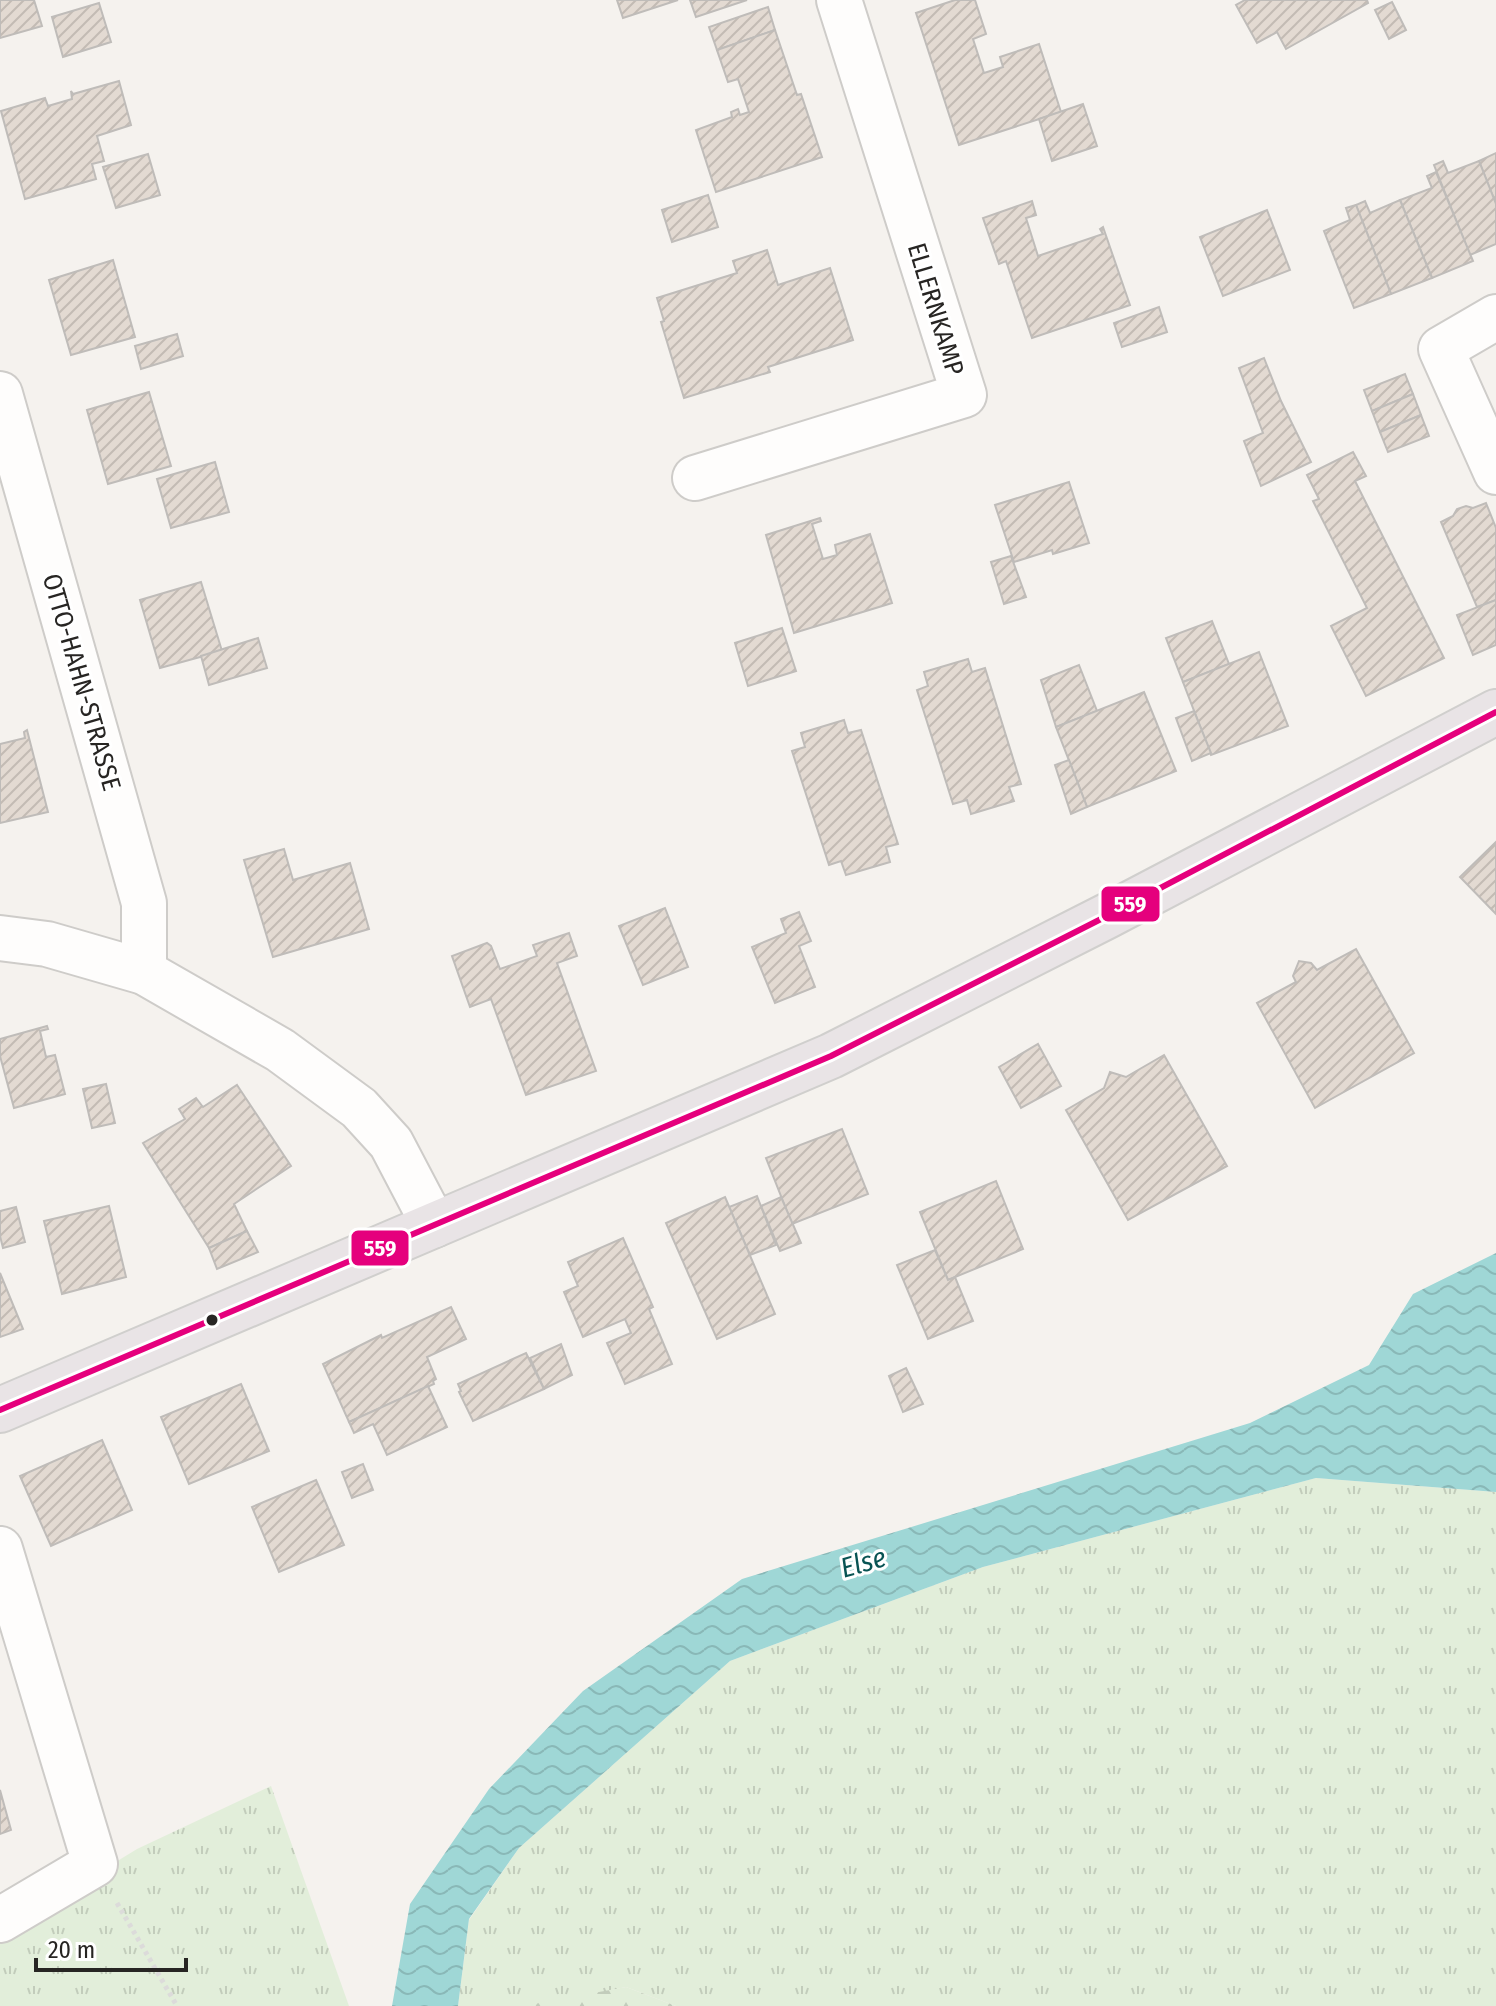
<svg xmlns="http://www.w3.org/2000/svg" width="1496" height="2006" font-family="'Fira Sans Condensed',sans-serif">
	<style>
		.grass { fill: url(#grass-tufts) }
		.forest { fill: url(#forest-firs) }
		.water { fill: url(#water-waves) }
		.building { fill: url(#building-hatch); stroke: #bfbcb9; stroke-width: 2 }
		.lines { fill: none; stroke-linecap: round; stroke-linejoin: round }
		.minor-casing { stroke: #ceccc9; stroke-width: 48 }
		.major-casing { stroke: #d0cfcd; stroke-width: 48 }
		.path { stroke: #dcdbda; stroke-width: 5; stroke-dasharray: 4 4; stroke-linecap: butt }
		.minor { stroke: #fefdfc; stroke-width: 44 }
		.major { stroke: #e9e4e6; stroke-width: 44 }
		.bus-1-casing { stroke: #fff; stroke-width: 12 }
		.bus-1 { stroke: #e5007d; stroke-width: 6 }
		.bus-dot { fill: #272523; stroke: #fff; stroke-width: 3 }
		.labels { text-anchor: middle; stroke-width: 6; stroke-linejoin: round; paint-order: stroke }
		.street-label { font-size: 26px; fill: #272523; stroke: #fff }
		.water-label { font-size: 28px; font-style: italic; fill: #085353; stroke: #fff }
		.line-badge { stroke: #fff; stroke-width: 3 }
		.badge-label { font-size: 22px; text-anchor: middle; font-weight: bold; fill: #fff }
	</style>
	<defs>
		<pattern id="grass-tufts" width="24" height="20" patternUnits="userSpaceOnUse" patternTransform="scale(2)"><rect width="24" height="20" fill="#e2eeda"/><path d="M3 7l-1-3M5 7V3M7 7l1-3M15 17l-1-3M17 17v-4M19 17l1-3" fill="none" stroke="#c2ccbb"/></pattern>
		<pattern id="forest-firs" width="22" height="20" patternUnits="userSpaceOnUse" patternTransform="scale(2)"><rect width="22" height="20" fill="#e2eeda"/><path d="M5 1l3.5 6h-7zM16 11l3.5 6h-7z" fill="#c2ccbb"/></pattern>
		<pattern id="water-waves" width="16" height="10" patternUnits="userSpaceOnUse" patternTransform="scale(2)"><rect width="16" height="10" fill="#9fd7d6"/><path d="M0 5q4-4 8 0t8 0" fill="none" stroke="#89b8b7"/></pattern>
		<pattern id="building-hatch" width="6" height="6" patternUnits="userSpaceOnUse" patternTransform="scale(2)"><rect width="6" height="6" fill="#e3dad2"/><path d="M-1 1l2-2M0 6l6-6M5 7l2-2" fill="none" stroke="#c3bbb4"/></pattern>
	</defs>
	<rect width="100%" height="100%" fill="#f5f2ee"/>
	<g class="grass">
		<polygon points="1316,1478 1496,1492 1496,2006 676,2006 626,1987 534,2006 458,2006 469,1920 519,1848 730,1661 983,1567"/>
		<polygon points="271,1786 349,2006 0,2006 0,1933 137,1849"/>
	</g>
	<polygon class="forest" points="626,1987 676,2006 534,2006 534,2004"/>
	<polygon class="water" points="1496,1253 1496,1492 1316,1478 983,1567 730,1661 519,1848 469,1919 458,2006 392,2006 410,1904 489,1789 583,1691 742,1579 1250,1423 1369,1365 1413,1294"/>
	<g class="building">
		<polygon points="0,0 34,0 42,26 0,38"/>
		<polygon points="617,0 678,0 623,18"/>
		<polygon points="690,0 747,0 696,17"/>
		<polygon points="955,0 975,0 986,34 973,39 984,73 1003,67 1000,57 1039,44 1061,112 959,145 916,13"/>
		<polygon points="1245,0 1367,0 1368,3 1286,49 1277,32 1257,43 1236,5"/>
		<polygon points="1392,2 1406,30 1389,39 1375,10"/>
		<polygon points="99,3 111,42 63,57 52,17"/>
		<polygon points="768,7 775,30 717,50 709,27"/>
		<polygon points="775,30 797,95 801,94 822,157 716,192 696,130 732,117 731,112 738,109 740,115 749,112 738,79 728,82 717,50"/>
		<polygon points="119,81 131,125 97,136 104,161 92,164 96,179 25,199 1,111 45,98 48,106 72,99 71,91 73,94"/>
		<polygon points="1083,104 1097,146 1052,161 1039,119"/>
		<polygon points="1496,153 1496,204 1479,161"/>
		<polygon points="148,154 160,195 116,208 103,167"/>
		<polygon points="1443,161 1448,173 1479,161 1496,204 1496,244 1470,255 1434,165"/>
		<polygon points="1436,172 1473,261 1432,278 1400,200 1432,188 1427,176"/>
		<polygon points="708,195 718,227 672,242 662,210"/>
		<polygon points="1400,200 1432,278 1391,294 1356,205 1365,201 1370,213"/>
		<polygon points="1032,201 1036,215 1026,218 1038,256 1103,234 1100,229 1103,227 1130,305 1032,338 1006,261 999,264 983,218"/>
		<polygon points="1356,205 1391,294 1354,308 1324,231 1350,220 1346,208"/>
		<polygon points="1267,210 1290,270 1223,296 1200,237"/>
		<polygon points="767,250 778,285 830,268 853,340 768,367 770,372 684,398 661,322 664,321 657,298 737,273 733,261"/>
		<polygon points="113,260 135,337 71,355 49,280"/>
		<polygon points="1159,307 1167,332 1122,347 1114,323"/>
		<polygon points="177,334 183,356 141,369 135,346"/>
		<polygon points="1264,358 1281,401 1311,462 1261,486 1244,441 1263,433 1239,368"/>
		<polygon points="1405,374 1413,394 1372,411 1364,390"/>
		<polygon points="149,392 171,466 108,484 87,410"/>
		<polygon points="1413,394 1421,415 1380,432 1372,411"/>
		<polygon points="1421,415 1429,436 1388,452 1380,432"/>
		<polygon points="1353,452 1366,476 1355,481 1444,658 1366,696 1331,626 1367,608 1313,501 1319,499 1307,475"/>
		<polygon points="215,462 229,512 171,528 157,479"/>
		<polygon points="1069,482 1089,543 1053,554 1052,550 1014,562 995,505"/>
		<polygon points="1486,503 1496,528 1496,600 1477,607 1441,522 1453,516 1457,509 1466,506 1473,508"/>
		<polygon points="820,518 821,521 812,524 823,559 837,555 835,545 870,534 892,603 794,633 766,535"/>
		<polygon points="1011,556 1026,597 1004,604 991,562"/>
		<polygon points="201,582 222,651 160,668 140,600"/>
		<polygon points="1496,600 1496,645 1473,655 1457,615"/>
		<polygon points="1212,621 1229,664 1183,682 1166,638"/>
		<polygon points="782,628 796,671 748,686 735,643"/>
		<polygon points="258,638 267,668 209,685 201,656"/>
		<polygon points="1259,652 1288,726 1211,755 1183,682"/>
		<polygon points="968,659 972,672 985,668 1021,784 1009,787 1014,801 971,814 967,800 953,804 917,690 928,686 924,672"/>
		<polygon points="1079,665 1097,711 1056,727 1041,680"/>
		<polygon points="1144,692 1176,771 1087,807 1056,727"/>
		<polygon points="1194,711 1211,753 1192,761 1176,718"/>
		<polygon points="844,720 848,733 861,730 898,844 886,847 890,862 846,875 841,861 829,865 792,751 805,747 801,733"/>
		<polygon points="27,730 48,812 0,823 0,744 25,738 24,732"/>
		<polygon points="1069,760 1087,807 1071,814 1055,765"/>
		<polygon points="1496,842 1496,914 1460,877"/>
		<polygon points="284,849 293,880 350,863 369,929 273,957 244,860"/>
		<polygon points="665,908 688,967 643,985 619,926"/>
		<polygon points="799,912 811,941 799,946 815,987 775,1003 752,947 786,933 781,919"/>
		<polygon points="569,933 577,956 557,963 596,1071 526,1095 491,999 470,1007 452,956 487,943 491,946 500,969 537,956 533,945"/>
		<polygon points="1356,949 1414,1053 1315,1108 1257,1003 1296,982 1293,976 1299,961 1311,963 1317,970"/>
		<polygon points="47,1026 48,1029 40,1031 46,1057 55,1055 65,1094 14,1108 0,1056 0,1039"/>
		<polygon points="1038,1044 1061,1086 1021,1108 999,1067"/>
		<polygon points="1164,1055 1227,1166 1128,1220 1066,1110 1104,1088 1110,1072 1126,1077"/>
		<polygon points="106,1084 115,1123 92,1128 83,1089"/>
		<polygon points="237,1085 291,1166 234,1204 247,1231 209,1248 143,1143 185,1119 179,1109 196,1098 203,1107"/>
		<polygon points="842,1129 868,1194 792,1224 766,1158"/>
		<polygon points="996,1181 1023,1249 948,1280 920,1212"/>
		<polygon points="757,1196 776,1245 750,1255 729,1207"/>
		<polygon points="725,1197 775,1314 717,1339 666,1223"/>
		<polygon points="781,1197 801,1243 780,1251 761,1206"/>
		<polygon points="109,1206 126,1277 62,1294 44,1221"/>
		<polygon points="16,1207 25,1242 3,1248 0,1236 0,1211"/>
		<polygon points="247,1231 258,1252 217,1269 209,1248"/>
		<polygon points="623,1238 653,1307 649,1309 672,1364 625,1384 607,1343 631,1333 625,1319 583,1337 564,1292 578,1286 568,1262"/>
		<polygon points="935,1250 948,1280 955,1277 973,1321 928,1339 897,1265"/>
		<polygon points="0,1273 23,1329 0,1337"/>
		<polygon points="451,1307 466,1339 427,1357 436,1379 433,1381 434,1384 349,1422 323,1364 381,1335 382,1338"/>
		<polygon points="561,1344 572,1375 544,1389 530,1358"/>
		<polygon points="526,1353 544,1389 473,1421 459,1392 461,1391 458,1384"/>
		<polygon points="906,1368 923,1404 903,1412 889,1376"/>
		<polygon points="241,1384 269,1451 189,1484 161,1417"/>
		<polygon points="428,1386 447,1427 387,1455 373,1424 354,1433 349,1422"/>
		<polygon points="102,1440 132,1510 51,1546 20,1476"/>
		<polygon points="363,1464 373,1490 352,1498 342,1472"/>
		<polygon points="316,1480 344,1545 279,1572 252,1507"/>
		<polygon points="0,1790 11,1830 0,1834"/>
	</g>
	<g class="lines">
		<g class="minor-casing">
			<g id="minor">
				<polyline points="1496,317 1441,349 1496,472"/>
				<polyline points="0,394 144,903 144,972"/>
				<polyline points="695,478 964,395 839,0"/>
				<polyline points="0,938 47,944 144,972 280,1050 359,1108 391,1143 434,1225"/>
				<polyline points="0,1549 95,1864 0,1920"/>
			</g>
		</g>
		<g class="major-casing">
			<polyline id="major" points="0,1410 831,1056 1107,916 1496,712"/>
		</g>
		<polyline class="path" points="117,1903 177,2006"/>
		<use href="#minor" class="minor"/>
		<use href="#major" class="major"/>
		<g class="bus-1-casing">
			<polyline id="bus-1" points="0,1410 831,1056 1107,916 1496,712"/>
		</g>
		<use href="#bus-1" class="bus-1"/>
	</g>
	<circle class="bus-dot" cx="212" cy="1320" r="7"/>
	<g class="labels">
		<g class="street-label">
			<text transform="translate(936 309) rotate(73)" y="9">ELLERNKAMP</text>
			<text transform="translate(82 682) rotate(74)" y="9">OTTO-HAHN-STRASSE</text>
		</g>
		<g class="water-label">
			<text transform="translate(863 1562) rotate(-16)" y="10">Else</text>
		</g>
	</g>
	<g class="line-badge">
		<rect x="1100" y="885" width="61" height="38" rx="8" fill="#e5007d"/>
		<rect x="350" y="1229" width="60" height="38" rx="8" fill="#e5007d"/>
	</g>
	<g class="badge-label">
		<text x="1130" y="912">559</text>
		<text x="380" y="1256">559</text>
	</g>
	<path d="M36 1958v12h150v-12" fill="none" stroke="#272523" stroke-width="4"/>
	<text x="48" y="1958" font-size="24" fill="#272523" stroke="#ffffff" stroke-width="6" paint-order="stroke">20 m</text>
</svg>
